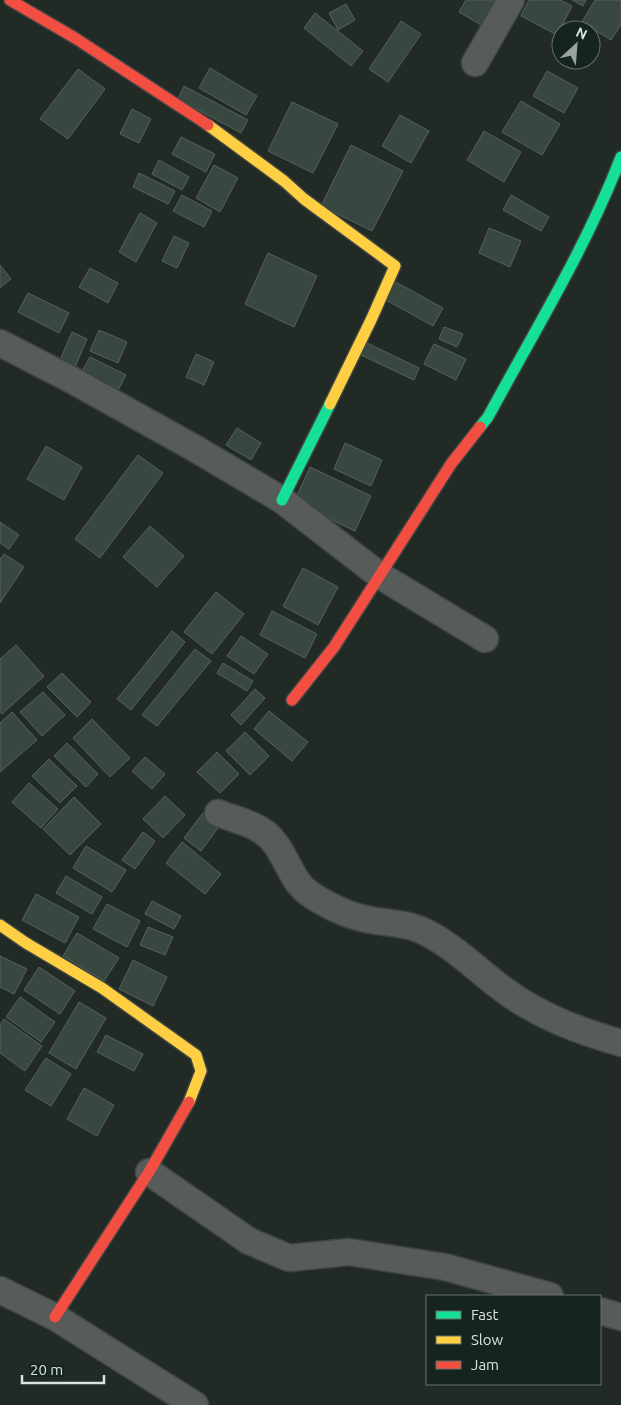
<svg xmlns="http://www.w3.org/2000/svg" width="621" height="1405" font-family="Ubuntu,sans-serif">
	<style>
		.building { fill: #384740; stroke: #59605c }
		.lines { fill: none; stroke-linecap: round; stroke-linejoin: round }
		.street-casing { stroke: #3d4441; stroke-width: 29 }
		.fast-casing { stroke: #3d4441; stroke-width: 14 }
		.slow-casing { stroke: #3d4441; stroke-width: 14 }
		.jam-casing { stroke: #3d4441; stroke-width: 14 }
		.street { stroke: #575c5a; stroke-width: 26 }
		.fast { stroke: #16e098; stroke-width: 11 }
		.slow { stroke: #ffcf43; stroke-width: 11 }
		.jam { stroke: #f24e42; stroke-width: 11 }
	</style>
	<rect width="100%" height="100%" fill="#222a26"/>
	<g class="building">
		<polygon points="466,0 495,0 481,25 459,12"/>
		<polygon points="529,0 560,0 572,6 557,35 521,16"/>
		<polygon points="572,0 586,0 583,6"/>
		<polygon points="595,0 621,0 621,25 611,40 582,22"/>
		<polygon points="346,4 355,20 338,30 329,13"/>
		<polygon points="315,13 363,51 351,66 304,28"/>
		<polygon points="401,21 421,34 388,82 369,69"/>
		<polygon points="210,68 257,96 246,115 199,88"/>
		<polygon points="78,69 105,89 68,139 40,119"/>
		<polygon points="547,71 578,88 564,113 533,96"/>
		<polygon points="184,86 248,120 241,133 178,99"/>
		<polygon points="521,101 560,124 542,155 502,132"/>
		<polygon points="292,102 338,124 313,173 268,151"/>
		<polygon points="132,109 151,119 139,143 120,134"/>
		<polygon points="400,115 429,131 411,163 382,146"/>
		<polygon points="484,131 521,152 504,182 467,160"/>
		<polygon points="181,137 215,154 206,172 172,154"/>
		<polygon points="351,145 403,171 372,231 321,206"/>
		<polygon points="159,160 189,177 182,190 152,174"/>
		<polygon points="214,165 238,178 220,212 196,198"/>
		<polygon points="139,173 175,191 168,204 133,187"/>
		<polygon points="182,195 212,211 204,227 173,211"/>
		<polygon points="511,195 549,217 541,231 503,210"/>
		<polygon points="140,213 157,223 136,262 119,252"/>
		<polygon points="489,228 521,241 510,267 479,253"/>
		<polygon points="174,236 189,243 177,268 162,261"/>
		<polygon points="268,253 317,276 294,327 245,304"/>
		<polygon points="0,265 11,279 0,288"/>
		<polygon points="90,268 118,283 108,303 79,287"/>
		<polygon points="394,281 443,308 433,326 384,299"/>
		<polygon points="28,293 69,313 59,333 18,312"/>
		<polygon points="444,327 463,334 457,347 439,339"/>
		<polygon points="99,330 127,342 118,363 90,351"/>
		<polygon points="72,332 87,339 72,374 57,367"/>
		<polygon points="367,343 419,368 414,380 361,355"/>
		<polygon points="434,344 466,359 456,380 424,364"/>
		<polygon points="196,354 214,362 204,385 186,377"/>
		<polygon points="90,357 126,375 115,396 79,377"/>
		<polygon points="237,428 261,443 251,460 226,445"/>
		<polygon points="345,443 382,460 371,486 334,469"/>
		<polygon points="46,446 82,467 64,500 27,479"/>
		<polygon points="138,455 163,473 100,558 75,539"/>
		<polygon points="310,467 371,496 355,531 294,502"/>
		<polygon points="0,522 19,535 9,549 0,543"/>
		<polygon points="150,526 184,556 157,587 123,557"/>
		<polygon points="4,554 24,567 0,603 0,559"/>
		<polygon points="303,568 338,587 318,625 283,606"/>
		<polygon points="216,592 244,614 212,654 184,632"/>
		<polygon points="272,611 317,634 305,658 260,635"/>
		<polygon points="172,631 185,642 131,710 117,699"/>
		<polygon points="241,636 268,654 254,674 227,656"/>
		<polygon points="16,645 44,676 2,714 0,712 0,659"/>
		<polygon points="195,649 211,661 157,726 142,715"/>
		<polygon points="223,663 253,681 247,691 217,673"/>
		<polygon points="62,673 91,702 77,717 47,687"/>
		<polygon points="255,689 265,698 241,725 231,715"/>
		<polygon points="43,692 65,715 42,736 20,712"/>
		<polygon points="269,711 308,742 292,761 254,729"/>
		<polygon points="12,712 37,740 0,772 0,723"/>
		<polygon points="92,719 130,758 110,777 73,738"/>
		<polygon points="245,732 269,756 250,775 226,751"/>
		<polygon points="67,743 98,774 86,787 54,756"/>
		<polygon points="217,752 239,774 220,793 197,772"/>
		<polygon points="145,757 165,774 152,789 132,771"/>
		<polygon points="49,759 77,786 60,803 32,776"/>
		<polygon points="29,783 58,809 41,828 12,802"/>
		<polygon points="165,796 185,815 163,838 143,819"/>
		<polygon points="74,797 101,824 70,855 43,829"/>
		<polygon points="203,813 220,825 201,851 184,838"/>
		<polygon points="143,832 155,841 135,869 122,860"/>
		<polygon points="182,842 221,874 205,894 166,863"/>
		<polygon points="86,846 126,870 112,892 73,868"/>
		<polygon points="66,876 102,897 92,914 56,893"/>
		<polygon points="36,894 79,917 65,943 22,920"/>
		<polygon points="152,901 181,916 174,929 145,914"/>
		<polygon points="107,904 140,921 127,947 93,929"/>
		<polygon points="148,927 173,937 165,955 140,945"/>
		<polygon points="77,933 119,958 104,981 63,956"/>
		<polygon points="0,956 27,969 14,994 0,987"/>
		<polygon points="133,960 167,977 153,1006 119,989"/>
		<polygon points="39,967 75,991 60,1014 24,990"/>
		<polygon points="20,997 55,1022 41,1042 6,1017"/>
		<polygon points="79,1002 106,1018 76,1069 49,1053"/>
		<polygon points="4,1019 42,1046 25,1071 0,1053 0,1025"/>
		<polygon points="106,1035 143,1054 134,1071 97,1052"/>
		<polygon points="46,1058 71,1074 51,1106 25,1090"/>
		<polygon points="84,1088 114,1105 97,1136 67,1119"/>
	</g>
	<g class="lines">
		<g class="street-casing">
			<g id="street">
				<polyline points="475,63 511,0"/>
				<polyline points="0,343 72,380 196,449 282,500 379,575 485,639"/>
				<path d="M218 813C236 820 262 825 274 842 288 859 291 881 310 894 321 902 345 914 358 917 379 924 401 921 421 930 452 944 477 970 504 990 539 1016 579 1031 621 1043"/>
				<polyline points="149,1172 249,1241 289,1258 349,1252 445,1267 550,1296"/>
				<polyline points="0,1290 55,1317 195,1405"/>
				<polyline points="600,1311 621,1317"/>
			</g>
		</g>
		<g class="fast-casing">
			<g id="fast">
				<path d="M480 427 488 417C534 332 586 248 621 157"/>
				<polyline points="282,500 330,404"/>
			</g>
		</g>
		<g class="slow-casing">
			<g id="slow">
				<polyline points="208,125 284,181 304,199 395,266 371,320 330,404"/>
				<polyline points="0,925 26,943 102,988 196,1055 201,1071 189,1102"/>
			</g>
		</g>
		<g class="jam-casing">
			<g id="jam">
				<polyline points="10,0 75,38 208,125"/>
				<polyline points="292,700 334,647 451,464 480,427"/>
				<polyline points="55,1317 149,1172 189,1102"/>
			</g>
		</g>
		<use href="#street" class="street"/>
		<use href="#fast" class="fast"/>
		<use href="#slow" class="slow"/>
		<use href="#jam" class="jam"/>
	</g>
	<rect x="426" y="1295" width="175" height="90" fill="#15241d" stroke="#64716b"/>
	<rect x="436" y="1311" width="25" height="8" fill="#16e098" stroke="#64716b"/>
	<text x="471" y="1320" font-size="15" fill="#dbe4e0">Fast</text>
	<rect x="436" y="1336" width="25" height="8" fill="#ffcf43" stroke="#64716b"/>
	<text x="471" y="1345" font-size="15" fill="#dbe4e0">Slow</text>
	<rect x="436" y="1361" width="25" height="8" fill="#f24e42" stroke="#64716b"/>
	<text x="471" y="1370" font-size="15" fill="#dbe4e0">Jam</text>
	<g transform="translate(576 45) rotate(26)"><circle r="24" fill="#15241d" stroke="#64716b"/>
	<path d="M0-4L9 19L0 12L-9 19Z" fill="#9aa39f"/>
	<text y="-8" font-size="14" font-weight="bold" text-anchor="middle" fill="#dbe4e0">N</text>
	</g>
	<path d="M22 1375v8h82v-8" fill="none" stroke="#dbe4e0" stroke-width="2.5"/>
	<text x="30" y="1375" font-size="15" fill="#dbe4e0" stroke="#15241d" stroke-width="4" paint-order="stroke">20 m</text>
</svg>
